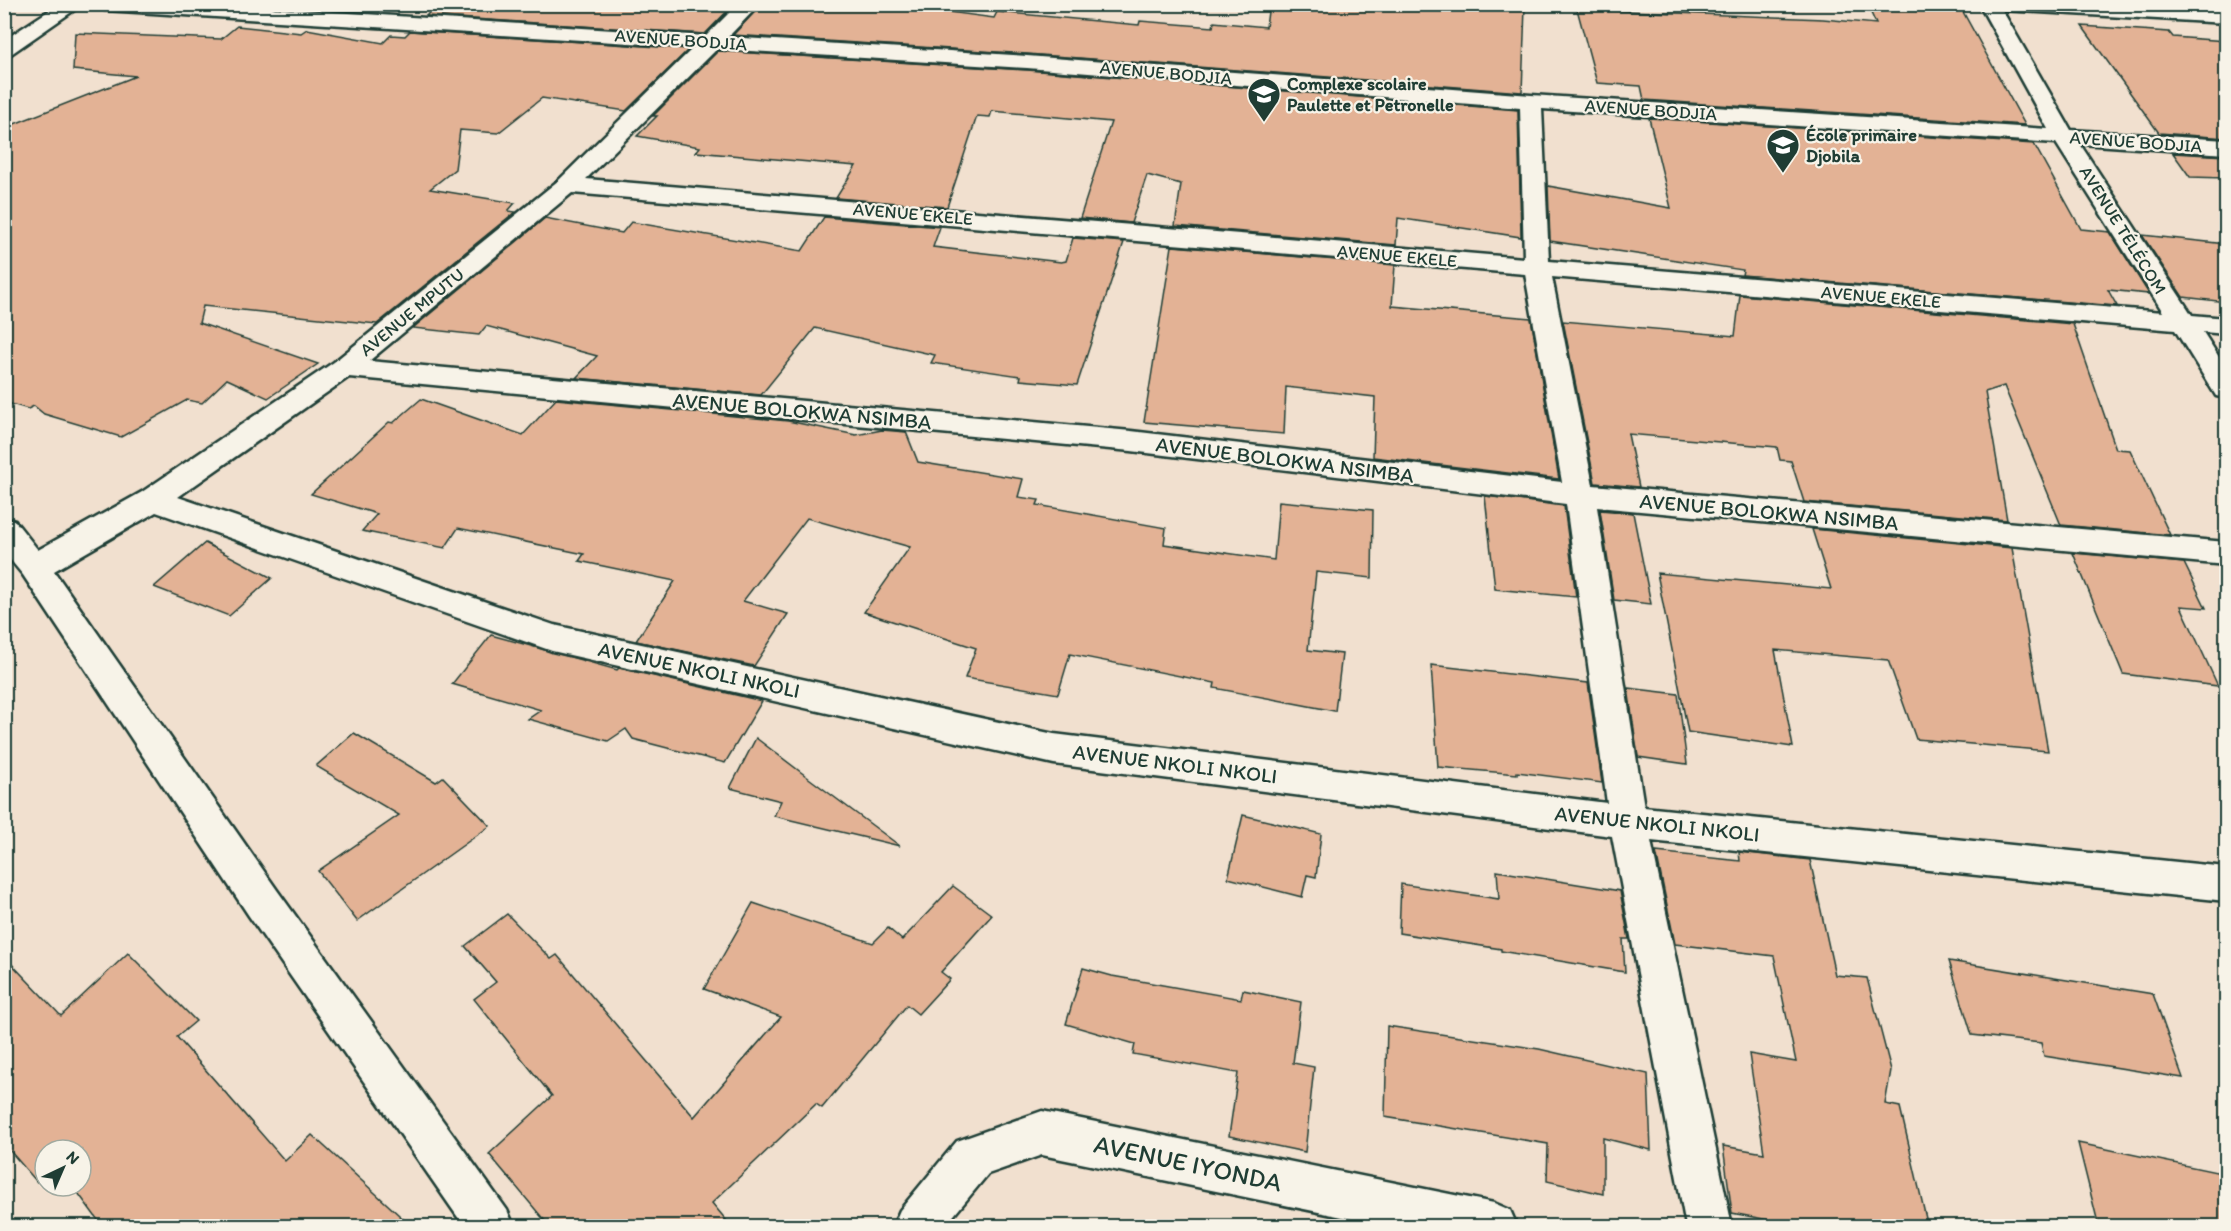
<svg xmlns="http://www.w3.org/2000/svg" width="2231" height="1231" font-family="Itim,sans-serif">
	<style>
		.building { fill: #e3b295; stroke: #1f3d34; stroke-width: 1.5 }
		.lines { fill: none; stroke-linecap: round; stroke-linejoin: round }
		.minor-casing { stroke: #1f3d34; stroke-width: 5 }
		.minor { fill: #f7f3e8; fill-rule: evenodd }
		.labels { text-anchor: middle; stroke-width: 4.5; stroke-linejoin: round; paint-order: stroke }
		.far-street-label { font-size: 18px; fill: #1f3d34; stroke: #f7f3e8 }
		.far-poi-label { font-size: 18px; font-weight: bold; fill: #1f3d34; stroke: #f7f3e8; text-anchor: start }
		.street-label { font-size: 21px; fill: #1f3d34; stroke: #f7f3e8 }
		.near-street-label { font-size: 26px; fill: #1f3d34; stroke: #f7f3e8 }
	</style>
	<rect width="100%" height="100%" fill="#f1e0cf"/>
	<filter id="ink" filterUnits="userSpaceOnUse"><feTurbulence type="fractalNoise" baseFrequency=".0167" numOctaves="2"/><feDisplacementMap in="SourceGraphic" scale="12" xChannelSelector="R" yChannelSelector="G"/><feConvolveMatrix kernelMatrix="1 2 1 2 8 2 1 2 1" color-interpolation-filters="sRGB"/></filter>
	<g filter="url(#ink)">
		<g class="building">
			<polygon points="437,4 734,4 705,34 426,16"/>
			<polygon points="762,4 889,4 994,18 997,12 1139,25 1140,21 1213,27 1214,22 1266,27 1269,4 1525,7 1522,92 1027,54 733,35"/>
			<polygon points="1867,4 1962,10 2025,125 1644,100 1641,86 1597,83 1577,9 1823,19 1876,24"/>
			<polygon points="237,26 301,33 307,29 383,43 391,35 405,36 410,31 689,49 626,111 542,98 498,133 460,130 455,169 430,189 515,203 508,211 515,212 377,324 203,306 199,323 318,364 268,398 227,379 202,403 187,400 121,437 44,414 34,406 28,409 4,402 4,128 136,76 73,70 75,33 221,39"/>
			<polygon points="2082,26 2169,32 2173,37 2226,41 2226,138 2159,133"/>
			<polygon points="718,51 1027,70 1518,110 1521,237 1398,218 1396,245 1175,226 1181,184 1147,175 1131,223 1080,218 1111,122 992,111 990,117 977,116 947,207 836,198 856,166 696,152 700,147 637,136 657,116 653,116"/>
			<polygon points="1649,118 2034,144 2081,229 2110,232 2149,294 2108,290 2117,306 1742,275 1743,270 1550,241 1548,186 1671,208"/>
			<polygon points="2173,153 2226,156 2226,178 2190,177"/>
			<polygon points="824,217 940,227 933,247 1061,262 1066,261 1073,238 1124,242 1077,385 1020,380 1021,376 931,363 935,355 815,328 761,395 576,378 597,356 486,326 479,335 413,328 545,218 622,233 631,222 802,251"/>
			<polygon points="2142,235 2226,244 2226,302 2183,297"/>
			<polygon points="1172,246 1395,265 1392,306 1531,318 1559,479 1373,457 1375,397 1286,387 1284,434 1144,422"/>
			<polygon points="1740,295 2073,324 2116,449 2130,450 2170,535 2061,525 2004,386 1985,392 2007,520 1804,502 1791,461 1780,460 1777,447 1628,434 1639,487 1595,483 1563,321 1735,336"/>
			<polygon points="421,399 523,435 556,399 788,421 856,435 882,430 906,432 918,462 1023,479 1018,497 1039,500 1037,505 1166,528 1164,544 1274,560 1279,501 1373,510 1372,578 1316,572 1308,650 1342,654 1335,711 1214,688 1215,683 1070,654 1058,694 965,678 976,648 864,612 910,547 807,518 743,601 788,614 754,666 636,641 675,581 579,561 584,554 458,528 445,548 362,531 377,514 311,494 389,422 393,423"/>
			<polygon points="1485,496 1564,506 1576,597 1495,589"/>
			<polygon points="1600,510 1633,513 1651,604 1614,600"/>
			<polygon points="1812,529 2012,548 2048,751 1916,739 1888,660 1775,650 1793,747 1688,732 1657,573 1831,589"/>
			<polygon points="205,543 272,578 229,616 154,587"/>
			<polygon points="2073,553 2184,563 2206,608 2181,606 2218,686 2123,674"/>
			<polygon points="491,635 617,670 619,668 762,701 725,763 633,739 626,729 608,741 528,719 541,710 452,684"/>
			<polygon points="1431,665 1588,683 1602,783 1517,772 1517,774 1438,767"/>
			<polygon points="1628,688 1678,694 1687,764 1638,757"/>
			<polygon points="354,733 436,782 443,777 490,826 357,921 318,871 399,815 316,766"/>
			<polygon points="756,738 806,776 900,846 774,816 781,801 730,788"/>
			<polygon points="1243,815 1321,834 1316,877 1307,875 1302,897 1228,878"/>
			<polygon points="1656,852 1740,861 1739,852 1810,860 1835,975 1867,978 1891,1070 1885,1104 1900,1107 1928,1227 1806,1227 1732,1213 1723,1146 1764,1153 1749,1054 1796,1062 1774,956 1675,944"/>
			<polygon points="1497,871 1620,891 1629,939 1623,939 1625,972 1501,951 1501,949 1399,933 1401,884 1499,899"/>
			<polygon points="953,886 992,915 941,972 950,979 918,1014 907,1005 822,1108 816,1104 712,1203 732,1227 550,1227 489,1154 552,1096 474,999 496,982 465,946 507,914 551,959 557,955 694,1117 781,1017 704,989 753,903 873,943 888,928 902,940"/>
			<polygon points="128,953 196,1021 177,1037 285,1161 312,1135 412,1227 103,1227 73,1186 81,1186 81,1150 45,1150 45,1176 37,1182 4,1144 4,956 61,1016"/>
			<polygon points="1949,961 2153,994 2183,1078 2044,1056 2041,1043 1972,1035"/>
			<polygon points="1083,968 1112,976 1241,999 1243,990 1301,1002 1293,1063 1314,1067 1305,1152 1229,1136 1238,1073 1133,1054 1135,1044 1066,1024"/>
			<polygon points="1387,1026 1539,1049 1648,1074 1651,1150 1603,1138 1603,1194 1547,1181 1548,1144 1385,1117"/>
			<polygon points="2078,1143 2226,1174 2226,1227 2099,1227"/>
		</g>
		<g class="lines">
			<g class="minor-casing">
				<g id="minor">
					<polygon points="59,4 83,4 11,54 4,56 4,40"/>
					<path d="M95 4H209L706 36 738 4H760L728 37 1027 56 1531 95 2048 129 1979 4H2116L2226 11V23L2002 10 2071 130 2226 140V154L2080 144 2192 315 2226 318V334L2203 332 2226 368V398L2216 396 2175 330 1552 277 1593 485 2226 542V565L1597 507 1644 807 2226 867V901L1651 841 1732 1226H1686L1612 836 1054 764 552 651 156 512 54 571 277 890 507 1210 514 1226H464L249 916 23 575 4 552V518L15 521 38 550 142 492 334 362 559 180 694 47 105 10 98 8ZM717 49 1027 68 1520 108 1524 258 586 179ZM1542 109 2056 143 2163 312 1549 261ZM572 193 1525 274 1562 482 1131 431 369 361ZM349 377 1131 451 1566 504 1607 803 1054 734 554 625 178 497Z"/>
					<polygon points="1042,1111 1494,1203 1510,1210 1517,1226 1386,1226 1042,1155 988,1174 945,1226 893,1226 900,1210 957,1141"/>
				</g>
			</g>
			<use href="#minor" class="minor"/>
		</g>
	</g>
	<defs>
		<g id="school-pin" transform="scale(1.725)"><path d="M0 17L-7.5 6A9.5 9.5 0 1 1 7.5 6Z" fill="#1f3d34" stroke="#f7f3e8"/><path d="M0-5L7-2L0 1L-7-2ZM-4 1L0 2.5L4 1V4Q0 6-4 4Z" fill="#fff"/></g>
	</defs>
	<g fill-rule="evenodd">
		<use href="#school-pin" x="1264" y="94"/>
		<use href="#school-pin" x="1783" y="145"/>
	</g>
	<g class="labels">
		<g class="far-street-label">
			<text transform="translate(681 40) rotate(4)" y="6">AVENUE BODJIA</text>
			<text transform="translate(1166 73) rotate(5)" y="6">AVENUE BODJIA</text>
			<text transform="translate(1651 110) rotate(4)" y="6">AVENUE BODJIA</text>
			<text transform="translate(2136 142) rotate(4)" y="6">AVENUE BODJIA</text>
			<text transform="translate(913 214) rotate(5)" y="6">AVENUE EKELE</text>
			<text transform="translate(2123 230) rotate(58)" y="6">AVENUE TÉLÉCOM</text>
			<text transform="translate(1397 256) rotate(5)" y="6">AVENUE EKELE</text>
			<text transform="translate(1881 297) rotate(5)" y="6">AVENUE EKELE</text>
			<text transform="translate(412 312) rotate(-39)" y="6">AVENUE MPUTU</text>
		</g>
		<g class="far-poi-label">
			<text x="1287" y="90">Complexe scolaire<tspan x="1287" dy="21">Paulette et Petronelle</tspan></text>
			<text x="1806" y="141">École primaire<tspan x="1806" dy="21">Djobila</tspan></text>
		</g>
		<g class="street-label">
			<text transform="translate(802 411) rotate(5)" y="7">AVENUE BOLOKWA NSIMBA</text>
			<text transform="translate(1285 460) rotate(7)" y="7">AVENUE BOLOKWA NSIMBA</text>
			<text transform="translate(1769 512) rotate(5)" y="7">AVENUE BOLOKWA NSIMBA</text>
			<text transform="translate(699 670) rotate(12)" y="7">AVENUE NKOLI NKOLI</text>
			<text transform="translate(1175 764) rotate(7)" y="7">AVENUE NKOLI NKOLI</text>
			<text transform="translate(1657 824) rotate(6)" y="7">AVENUE NKOLI NKOLI</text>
		</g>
		<g class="near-street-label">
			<text transform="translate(1188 1163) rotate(12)" y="9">AVENUE IYONDA</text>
		</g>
	</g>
	<rect width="2231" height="1231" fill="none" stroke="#f7f3e8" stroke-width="24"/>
	<rect x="12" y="12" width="2207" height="1207" fill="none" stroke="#1f3d34" stroke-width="2" filter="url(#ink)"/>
	<g transform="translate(63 1168) rotate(44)"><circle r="28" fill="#f7f3e8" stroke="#a1aaa0" stroke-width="1.5"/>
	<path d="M0-4.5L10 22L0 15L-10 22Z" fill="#1f3d34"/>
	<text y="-9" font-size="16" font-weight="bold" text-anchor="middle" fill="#1f3d34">N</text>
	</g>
</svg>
